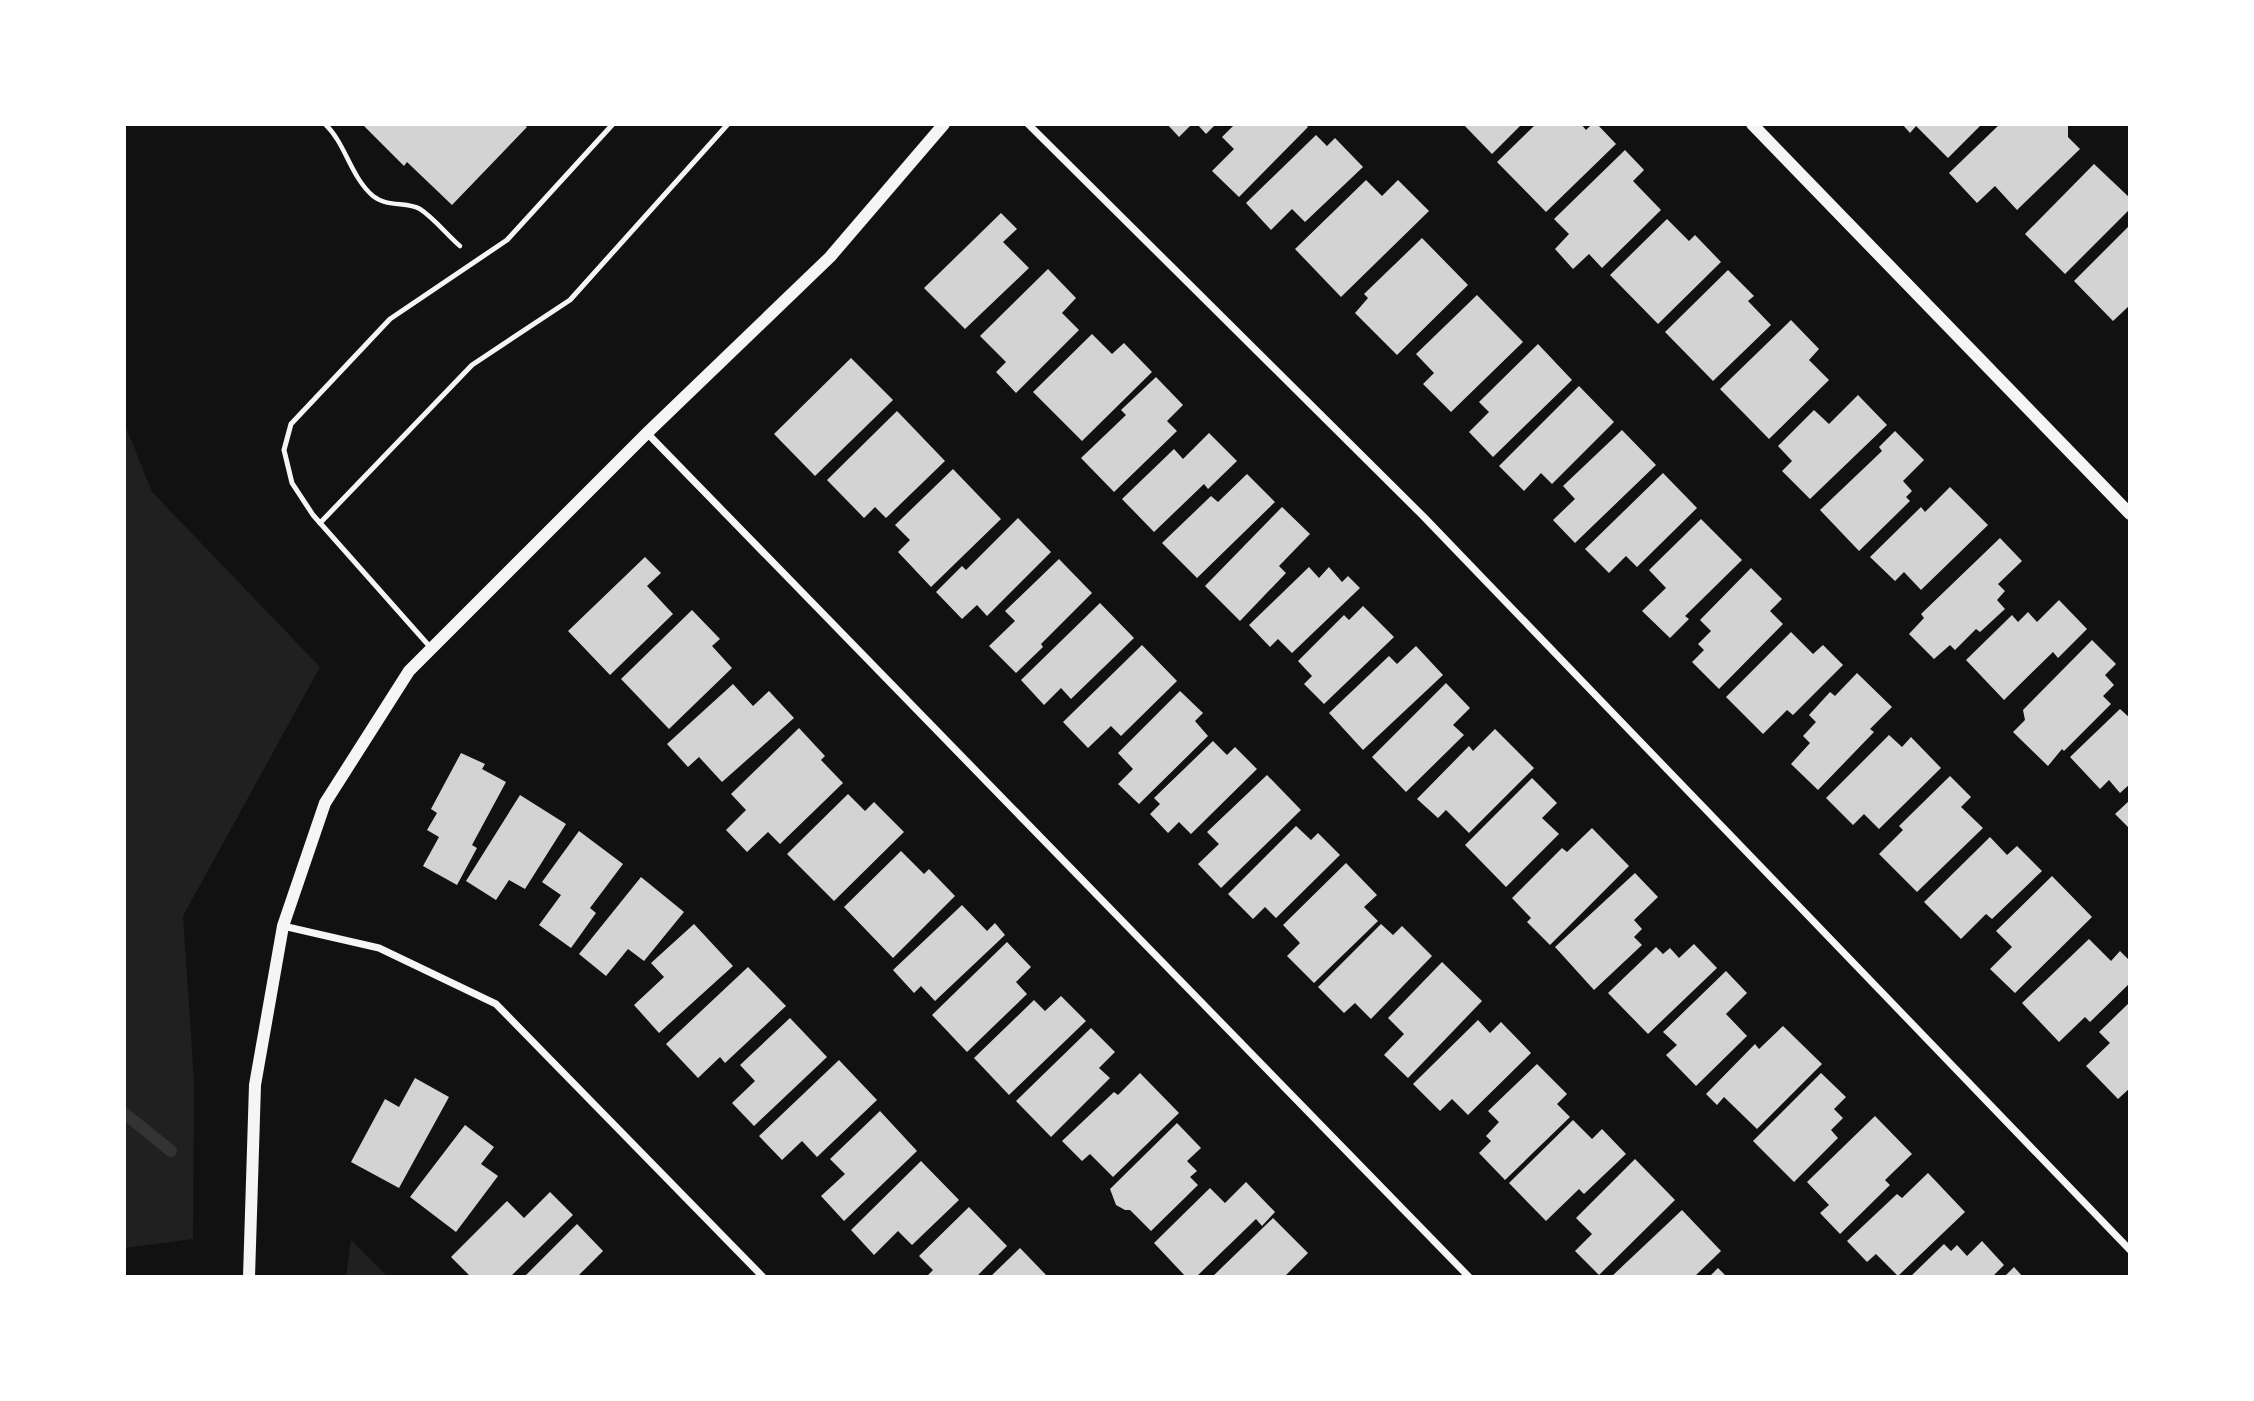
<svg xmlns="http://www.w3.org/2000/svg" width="2254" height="1401" font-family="Raleway,sans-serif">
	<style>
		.green { fill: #202020 }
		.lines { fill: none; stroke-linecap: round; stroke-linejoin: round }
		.stream { stroke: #333; stroke-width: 12 }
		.building { fill: #d3d3d3 }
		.path { stroke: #f5f5f5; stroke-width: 4.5 }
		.service { stroke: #f5f5f5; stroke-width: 5 }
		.minor { stroke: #f5f5f5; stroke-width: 7 }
		.tertiary { stroke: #f5f5f5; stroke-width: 12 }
	</style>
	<rect width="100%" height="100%" fill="#111"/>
	<g class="green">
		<polygon points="124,422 152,492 320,667 183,916 194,1081 193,1239 124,1248"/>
		<polygon points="351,1240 388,1277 346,1277"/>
	</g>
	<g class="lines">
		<polyline class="stream" points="124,1113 171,1151"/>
	</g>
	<g class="building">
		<polygon points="362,124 524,124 527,127 452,205 407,162 404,166"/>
		<polygon points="1167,124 1192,124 1179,137"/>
		<polygon points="1197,124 1216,124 1206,134"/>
		<polygon points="1235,124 1305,124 1308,127 1239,197 1212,171 1234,149 1222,137"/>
		<polygon points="1463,124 1522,124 1492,154"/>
		<polygon points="1536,124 1581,124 1586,130 1592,124 1597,124 1616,144 1546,212 1497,162"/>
		<polygon points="1902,124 1982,124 1948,158 1916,126 1910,133"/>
		<polygon points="2000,124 2068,124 2068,137 2080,149 2017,210 1995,186 1977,203 1949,173"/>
		<polygon points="1316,135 1327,146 1335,138 1363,167 1305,222 1292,209 1271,230 1246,203"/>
		<polygon points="1625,150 1644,170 1633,181 1661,210 1602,268 1589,254 1573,269 1555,249 1569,234 1554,219"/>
		<polygon points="2094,164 2130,198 2130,209 2065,274 2025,234"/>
		<polygon points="1366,180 1382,196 1398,180 1429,211 1341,297 1295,249"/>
		<polygon points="1001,213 1017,229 1003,242 1029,268 965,329 924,288"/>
		<polygon points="1667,219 1689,241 1695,235 1721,262 1658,324 1610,275"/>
		<polygon points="2130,225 2130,305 2113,321 2074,281"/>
		<polygon points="1422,238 1468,285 1397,355 1355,313 1368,298 1364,294"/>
		<polygon points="1048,269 1076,298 1062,313 1079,330 1016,393 996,372 1006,362 980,336"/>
		<polygon points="1728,270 1754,296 1748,301 1771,325 1713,381 1665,332"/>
		<polygon points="1477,295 1523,342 1451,412 1423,384 1434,373 1416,354"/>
		<polygon points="1791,320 1819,349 1809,360 1829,380 1769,439 1720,389"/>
		<polygon points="1092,334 1112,354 1124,343 1152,372 1082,441 1033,392"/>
		<polygon points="1538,344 1572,380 1493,457 1469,432 1489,412 1479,402"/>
		<polygon points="851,358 893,400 815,476 774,434"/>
		<polygon points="1156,377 1183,405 1167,421 1177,431 1114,492 1081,458 1126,415 1121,410"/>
		<polygon points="1579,386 1614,422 1552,484 1541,473 1524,491 1499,466"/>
		<polygon points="1858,395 1887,425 1810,499 1782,471 1792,461 1778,446 1814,410 1829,424"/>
		<polygon points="897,411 945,461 886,518 875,507 864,518 827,480"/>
		<polygon points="1622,430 1656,465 1575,543 1553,520 1575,499 1563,486"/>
		<polygon points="1895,431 1924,460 1903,481 1912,491 1906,497 1910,501 1859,551 1820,510 1882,451 1879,447"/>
		<polygon points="1209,433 1237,461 1208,489 1204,484 1154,532 1122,499 1174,449 1183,459"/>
		<polygon points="953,469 1001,519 931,587 898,552 910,540 895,525"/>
		<polygon points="1663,473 1697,508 1637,567 1626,556 1609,573 1585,549"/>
		<polygon points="1247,474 1275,502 1197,578 1162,543 1211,496 1218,502"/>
		<polygon points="1950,487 1988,525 1921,590 1904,572 1895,581 1870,557 1921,507 1925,512"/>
		<polygon points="1282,507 1310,534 1279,566 1286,573 1240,621 1205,586"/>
		<polygon points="1018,518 1051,552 987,616 977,605 962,619 936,592 962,566 966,570"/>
		<polygon points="1701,519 1742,560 1685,616 1689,619 1670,638 1642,611 1666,588 1649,570"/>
		<polygon points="2000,538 2022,561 1998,584 2005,591 1997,600 2005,609 1980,632 1976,629 1955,650 1950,645 1934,659 1909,634 1924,618 1921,614"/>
		<polygon points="645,557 661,573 647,586 673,614 610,675 568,631"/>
		<polygon points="1059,559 1092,593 1041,644 1043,647 1016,673 989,646 1015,621 1005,611"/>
		<polygon points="1309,567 1319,578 1329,567 1342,582 1348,576 1360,588 1292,653 1278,639 1270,647 1249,625"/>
		<polygon points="1751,568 1782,599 1770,611 1783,624 1719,689 1692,662 1704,650 1698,644 1711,631 1700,620"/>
		<polygon points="2059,600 2087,629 2058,658 2053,652 2004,700 1966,660 2012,615 2018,622 2028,612 2037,622"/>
		<polygon points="1100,603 1134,638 1071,699 1061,688 1044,705 1021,680"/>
		<polygon points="1363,606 1394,637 1324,704 1304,684 1312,676 1298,661 1344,615 1349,620"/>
		<polygon points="692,610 720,639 712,646 732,668 669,729 621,679"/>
		<polygon points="1791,632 1813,654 1823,645 1843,665 1793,715 1787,710 1763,734 1726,697"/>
		<polygon points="2092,640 2116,664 2105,675 2114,685 2103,696 2111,704 2064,751 2062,749 2048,766 2013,732 2025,720 2023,710"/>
		<polygon points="1142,645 1177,681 1121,736 1111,726 1088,748 1063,722"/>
		<polygon points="1416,646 1443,675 1363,750 1329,713 1389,656 1397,664"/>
		<polygon points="1857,673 1892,707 1870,729 1874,732 1818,790 1791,764 1810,743 1803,736 1816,722 1809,715 1830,692 1835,696"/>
		<polygon points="1446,683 1470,708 1453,725 1464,735 1406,792 1372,757"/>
		<polygon points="733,684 753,706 769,691 794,718 722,782 699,757 688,767 667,744"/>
		<polygon points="1180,691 1203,713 1195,721 1208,736 1139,804 1118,784 1133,769 1118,753"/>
		<polygon points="2120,709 2130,718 2130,784 2120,793 2109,780 2100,789 2070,757"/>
		<polygon points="799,728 825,756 821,760 843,783 780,844 768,832 747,852 726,830 746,810 731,794"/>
		<polygon points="1495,729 1534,768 1469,833 1446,810 1438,818 1417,799 1469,746 1473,751"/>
		<polygon points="1889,735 1902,747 1911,737 1941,768 1879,829 1864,814 1853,825 1826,798"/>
		<polygon points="1213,741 1227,755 1235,747 1257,769 1191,834 1179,822 1168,833 1150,814 1160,804 1154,798"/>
		<polygon points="461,753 485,764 482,769 506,782 472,845 477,848 457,885 423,866 439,837 427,830 437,813 431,809"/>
		<polygon points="1267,775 1301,810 1221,888 1198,864 1219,844 1207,832"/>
		<polygon points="1950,776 1971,797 1961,807 1983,828 1917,892 1879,854 1903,830 1899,826"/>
		<polygon points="1532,778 1557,803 1542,818 1559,834 1506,887 1465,845"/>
		<polygon points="848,794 865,811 874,802 904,832 834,901 787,854"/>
		<polygon points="520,795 566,824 525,889 509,880 496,900 466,881"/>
		<polygon points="2130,800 2130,829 2115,814"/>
		<polygon points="1296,826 1311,840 1318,833 1340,855 1276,918 1265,907 1253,919 1228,894"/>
		<polygon points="1592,828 1629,866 1550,945 1527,922 1531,918 1512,898 1562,848 1567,852"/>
		<polygon points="579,831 623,864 590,908 596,913 571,948 539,925 561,895 542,882"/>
		<polygon points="1990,837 2007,855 2017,846 2042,871 1992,919 1986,914 1961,939 1924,902"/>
		<polygon points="901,851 924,874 929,869 955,896 893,958 844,907"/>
		<polygon points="1346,863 1377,895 1364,907 1378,921 1314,983 1287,956 1300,943 1283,925"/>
		<polygon points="1635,873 1658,897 1634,920 1642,929 1634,937 1642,945 1594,990 1555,947"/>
		<polygon points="2052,876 2092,917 2015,993 1990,969 2012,947 1996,931"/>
		<polygon points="641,877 684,912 644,961 628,949 606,976 579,954"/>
		<polygon points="962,905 987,931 995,923 1005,935 935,1001 921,986 914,993 893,970"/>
		<polygon points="694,924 733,966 659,1033 634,1005 664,977 651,963"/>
		<polygon points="1381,924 1393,935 1402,926 1432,956 1371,1019 1355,1003 1344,1013 1318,987"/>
		<polygon points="2089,939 2111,961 2120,951 2130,961 2130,983 2090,1022 2085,1017 2059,1042 2022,1003"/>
		<polygon points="1007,942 1031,967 1016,982 1027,994 967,1052 932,1015"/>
		<polygon points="1694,944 1717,968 1648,1034 1608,993 1656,947 1663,954 1670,948 1679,958"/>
		<polygon points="1442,962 1482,1001 1408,1078 1384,1055 1404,1034 1388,1018"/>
		<polygon points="748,967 786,1006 725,1063 720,1057 698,1078 666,1044"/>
		<polygon points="1726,971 1747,993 1726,1014 1747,1036 1696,1086 1666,1055 1677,1045 1663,1032"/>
		<polygon points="1061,996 1086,1021 1009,1095 974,1058 1034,1000 1045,1011"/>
		<polygon points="2130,1002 2130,1088 2118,1099 2086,1066 2110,1043 2099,1032"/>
		<polygon points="790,1018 827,1057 754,1126 732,1103 755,1081 740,1065"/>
		<polygon points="1478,1020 1490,1033 1501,1022 1531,1053 1468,1115 1452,1099 1440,1111 1413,1084"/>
		<polygon points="1783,1026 1822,1064 1757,1129 1724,1097 1717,1105 1706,1094 1755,1044 1759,1049"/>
		<polygon points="1091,1028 1115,1052 1099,1068 1110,1078 1051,1137 1016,1101"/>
		<polygon points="839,1060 877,1100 817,1157 802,1141 782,1160 759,1136"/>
		<polygon points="1537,1064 1567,1094 1557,1104 1570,1117 1505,1180 1479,1153 1491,1141 1486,1136 1499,1122 1488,1111"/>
		<polygon points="1140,1073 1179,1113 1113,1177 1090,1154 1082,1161 1062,1141 1114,1092 1118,1095"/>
		<polygon points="1821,1073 1846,1097 1834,1109 1843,1118 1831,1130 1838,1138 1794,1182 1753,1141"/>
		<polygon points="415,1078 449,1097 399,1188 351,1162 385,1099 399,1107"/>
		<polygon points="880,1111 917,1151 844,1221 821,1196 845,1174 830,1159"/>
		<polygon points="1875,1116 1912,1154 1885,1180 1890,1185 1840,1234 1820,1213 1829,1205 1807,1182"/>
		<polygon points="1573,1120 1592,1139 1602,1129 1626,1154 1584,1194 1579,1189 1546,1221 1509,1183"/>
		<polygon points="1177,1123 1201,1148 1187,1161 1197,1171 1190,1177 1198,1185 1151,1231 1130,1210 1125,1210 1116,1205 1110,1189"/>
		<polygon points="465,1125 494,1147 481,1164 498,1176 456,1232 410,1197"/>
		<polygon points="1635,1159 1675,1200 1599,1275 1575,1251 1592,1234 1576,1218"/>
		<polygon points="921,1161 959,1200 912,1245 898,1231 874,1255 851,1230"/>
		<polygon points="1928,1173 1965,1212 1898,1276 1876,1254 1867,1262 1847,1241 1897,1194 1902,1198"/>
		<polygon points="1246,1182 1275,1212 1262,1226 1256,1219 1196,1277 1186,1277 1154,1243 1210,1188 1225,1203"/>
		<polygon points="550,1192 573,1215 510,1277 471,1277 451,1257 507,1201 524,1218"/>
		<polygon points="969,1207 1007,1246 976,1277 926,1277 933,1270 919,1256"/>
		<polygon points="1682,1210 1721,1251 1694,1277 1611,1277"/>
		<polygon points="1273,1218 1308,1253 1286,1275 1288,1277 1212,1277"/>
		<polygon points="577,1224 603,1251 577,1277 524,1277"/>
		<polygon points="1982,1241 2004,1265 1992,1277 1910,1277 1944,1244 1951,1251 1957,1245 1967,1256"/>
		<polygon points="1020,1248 1048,1277 990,1277"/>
		<polygon points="2014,1267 2023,1277 2004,1277"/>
		<polygon points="1718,1268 1727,1277 1709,1277"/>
	</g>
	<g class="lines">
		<path class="path" d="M325 124C346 144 350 176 373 196 388 208 407 201 420 209 434 218 447 235 460 246"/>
		<g class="service">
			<polyline points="320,523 472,365 570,300 728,124"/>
			<polyline points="431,648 313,515 292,483 284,450 291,424 390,319 507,240 613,124"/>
		</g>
		<g class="minor">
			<polyline points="1028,124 1423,516 2130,1250"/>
			<polyline points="647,433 1469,1277"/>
			<polyline points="283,926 379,948 496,1004 763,1277"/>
		</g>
		<g class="tertiary">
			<polyline points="1752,124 2130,514"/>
			<polyline points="249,1277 255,1085 283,926 325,803 409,671 647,433 830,257 944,124"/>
		</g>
	</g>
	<rect width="2254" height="1401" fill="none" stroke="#ffffff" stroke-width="252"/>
</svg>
